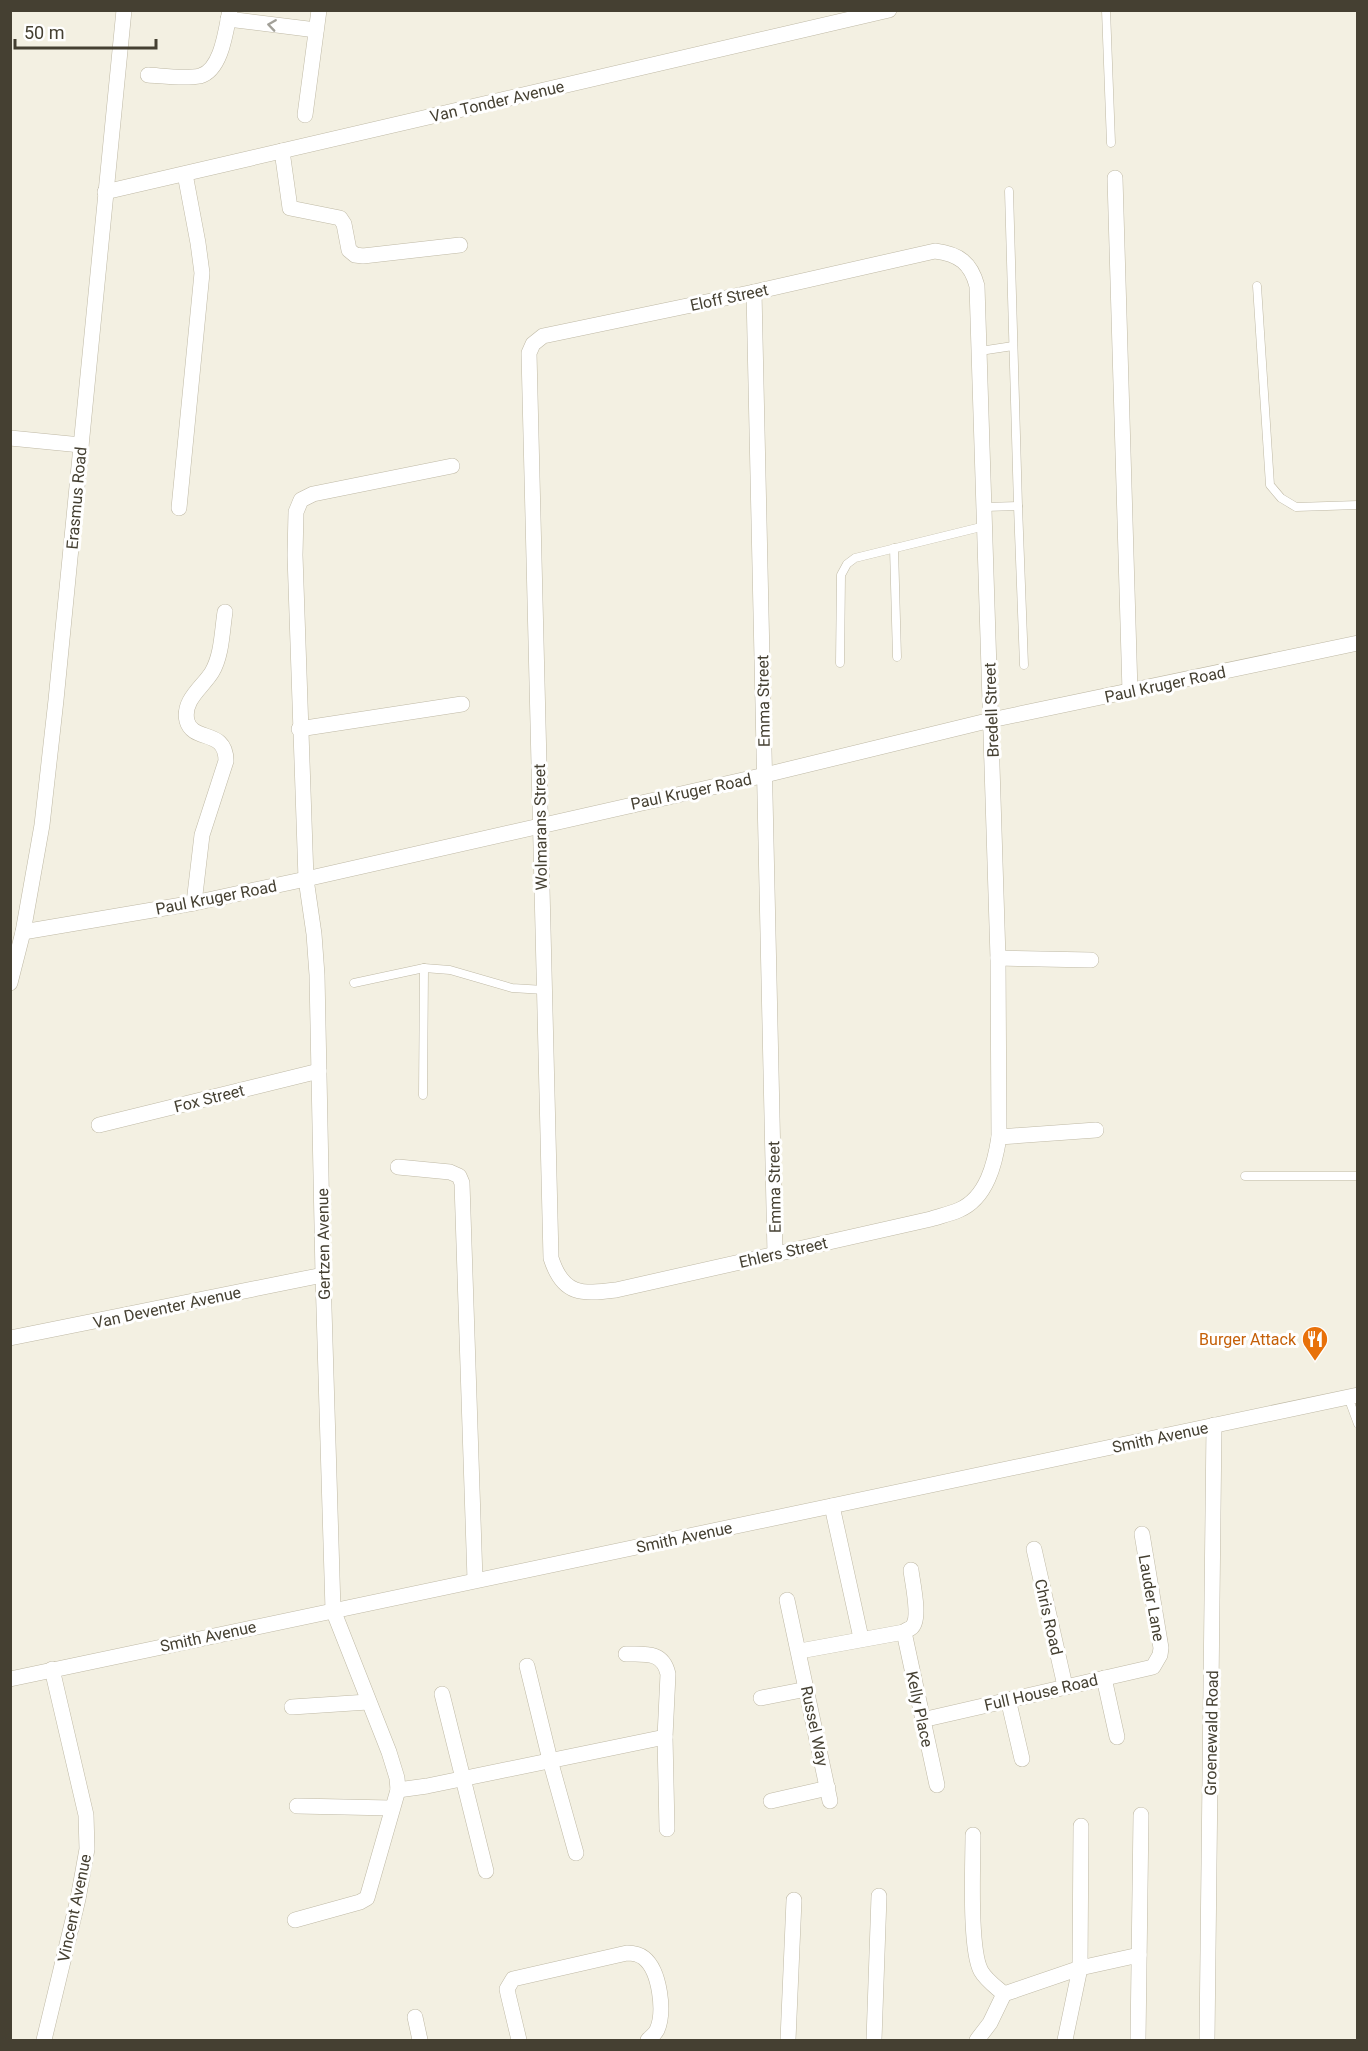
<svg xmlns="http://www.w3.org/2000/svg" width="1368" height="2051" font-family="Roboto,sans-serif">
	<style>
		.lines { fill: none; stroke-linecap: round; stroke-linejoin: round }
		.service-casing { stroke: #bfb9a5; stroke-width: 9 }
		.minor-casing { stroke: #bfb9a5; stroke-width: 16 }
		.service { stroke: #fff; stroke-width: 8 }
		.minor { stroke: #fff; stroke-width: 15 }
		.oneway { stroke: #a2a098 }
		.labels { text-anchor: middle; stroke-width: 6; stroke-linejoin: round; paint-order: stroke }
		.street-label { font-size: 16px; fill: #454032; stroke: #fff }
		.food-label { font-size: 16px; fill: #c56008; stroke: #fff; text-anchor: end }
	</style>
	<rect width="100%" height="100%" fill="#f3f0e2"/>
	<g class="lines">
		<g class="service-casing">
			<g id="service">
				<polyline points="1106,10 1111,143"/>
				<polyline points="1009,191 1018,506"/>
				<polyline points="1257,286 1270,485 1281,498 1296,507 1358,505"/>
				<polyline points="980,351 1013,346"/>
				<polyline points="985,507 1018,506 1024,665"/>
				<polyline points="894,548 897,657"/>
				<polyline points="840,663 841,575 847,564 855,558 985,526"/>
				<polyline points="354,983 424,968 450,970 512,988 544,990"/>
				<polyline points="423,1095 424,968"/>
				<polyline points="1245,1176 1358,1176"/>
				<polyline points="1348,1397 1358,1424"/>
			</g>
		</g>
		<g class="minor-casing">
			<g id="minor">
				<polyline points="228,19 316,30"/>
				<path d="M148 75C164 76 184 79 200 76 222 70 226 29 230 10"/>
				<polyline points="305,115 319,10"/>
				<polyline points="282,151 290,208 340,218 344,224 349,250 355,255 363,256 460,245"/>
				<polyline points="1115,178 1130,692"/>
				<polyline points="105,192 889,10"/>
				<path d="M935 251C959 254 971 263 977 286L998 958 999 1137C995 1163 987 1198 959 1210 950 1214 940 1216 931 1219L616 1290C582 1294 563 1296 551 1258L529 353 533 344 543 336 754 292Z"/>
				<polyline points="754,292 775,1254"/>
				<polyline points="10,438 81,445"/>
				<polyline points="179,508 202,273 198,243 185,174"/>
				<polyline points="299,729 462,704"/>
				<path d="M194 903 202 835 226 761C226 728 193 743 187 721 182 700 203 687 212 672 222 655 222 631 225 612"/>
				<polyline points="23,932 194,903 306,879 765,775 991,720 1358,643"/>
				<polyline points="998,958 1091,960"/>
				<polyline points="10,983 23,932 42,825 56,700 124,10"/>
				<polyline points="99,1125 319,1071"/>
				<polyline points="999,1137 1096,1130"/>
				<polyline points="398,1167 450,1172 459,1176 462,1183 475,1580"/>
				<polyline points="10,1338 323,1275"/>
				<polyline points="832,1506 861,1638"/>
				<polyline points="1034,1549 1065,1686"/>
				<polyline points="787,1600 830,1801"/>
				<polyline points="904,1632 937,1785"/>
				<path d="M800 1651 904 1632C904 1631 912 1628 912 1627 921 1618 912 1581 911 1570"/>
				<path d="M626 1654C645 1654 663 1651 668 1674L665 1737 667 1829"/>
				<polyline points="527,1666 550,1760 576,1853"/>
				<polyline points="1104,1678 1117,1737"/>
				<polyline points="10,1679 1358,1395"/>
				<polyline points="442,1694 486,1871"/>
				<polyline points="761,1698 807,1689"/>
				<polyline points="1008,1699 1022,1759"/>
				<polyline points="292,1707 368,1702"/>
				<polyline points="922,1720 1153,1667 1160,1655 1161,1648 1142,1534"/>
				<polyline points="398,1790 427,1786 665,1737"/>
				<polyline points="771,1801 828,1788"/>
				<polyline points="297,1806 391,1808"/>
				<path d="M973 1835C973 1863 969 1949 981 1971 986 1980 996 1987 1004 1994"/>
				<polyline points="295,1920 360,1902 367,1898 398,1790 397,1778 389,1752 333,1610 323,1275 317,975 314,934 306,879 295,555 296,512 301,500 313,494 452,466"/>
				<polyline points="415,2017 420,2040"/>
				<polyline points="44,2040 78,1899 87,1849 86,1815 52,1669"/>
				<path d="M519 2040 508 1994 507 1989 513 1979 627 1953C633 1953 639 1954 644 1958 660 1971 665 2012 657 2030 655 2034 651 2037 648 2040"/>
				<polyline points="788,2040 794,1900"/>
				<polyline points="874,2040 879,1896"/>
				<polyline points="977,2040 990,2023 1004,1994 1080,1968 1139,1955"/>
				<polyline points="1065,2040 1080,1968 1081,1826"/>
				<polyline points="1138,2040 1141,1815"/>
				<polyline points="1207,2040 1214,1425"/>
			</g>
		</g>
		<use href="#service" class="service"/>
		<use href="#minor" class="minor"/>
	</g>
	<defs><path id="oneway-chevron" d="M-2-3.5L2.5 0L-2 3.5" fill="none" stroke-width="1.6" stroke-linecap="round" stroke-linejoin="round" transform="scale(1.5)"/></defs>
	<use class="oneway" href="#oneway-chevron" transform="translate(272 25) rotate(-172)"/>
	<defs>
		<g id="restaurant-pin" transform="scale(1.35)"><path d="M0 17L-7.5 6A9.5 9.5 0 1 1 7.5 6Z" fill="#e8710a" stroke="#fff"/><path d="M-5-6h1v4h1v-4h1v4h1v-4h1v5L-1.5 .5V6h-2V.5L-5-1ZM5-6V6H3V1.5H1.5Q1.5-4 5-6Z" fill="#fff"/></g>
	</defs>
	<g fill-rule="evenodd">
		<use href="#restaurant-pin" x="1315" y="1339"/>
	</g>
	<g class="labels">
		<g class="street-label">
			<text transform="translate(497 101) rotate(-13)" y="6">Van Tonder Avenue</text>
			<text transform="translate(729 297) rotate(-12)" y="6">Eloff Street</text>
			<text transform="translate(76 498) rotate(-85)" y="6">Erasmus Road</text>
			<text transform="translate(1165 684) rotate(-12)" y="6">Paul Kruger Road</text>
			<text transform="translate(763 701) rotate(-91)" y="6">Emma Street</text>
			<text transform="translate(991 710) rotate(-92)" y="6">Bredell Street</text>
			<text transform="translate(691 791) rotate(-12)" y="6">Paul Kruger Road</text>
			<text transform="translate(540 827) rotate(-91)" y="6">Wolmarans Street</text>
			<text transform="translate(216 897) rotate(-11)" y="6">Paul Kruger Road</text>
			<text transform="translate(209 1098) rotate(-14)" y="6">Fox Street</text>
			<text transform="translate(774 1187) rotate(-91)" y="6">Emma Street</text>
			<text transform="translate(323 1244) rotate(-91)" y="6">Gertzen Avenue</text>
			<text transform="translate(783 1252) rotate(-13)" y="6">Ehlers Street</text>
			<text transform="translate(167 1307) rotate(-12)" y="6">Van Deventer Avenue</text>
			<text transform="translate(1160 1437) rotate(-12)" y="6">Smith Avenue</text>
			<text transform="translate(684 1537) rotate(-12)" y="6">Smith Avenue</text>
			<text transform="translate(1152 1598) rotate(80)" y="6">Lauder Lane</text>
			<text transform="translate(1049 1617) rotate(77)" y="6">Chris Road</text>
			<text transform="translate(208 1636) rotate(-12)" y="6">Smith Avenue</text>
			<text transform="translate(1041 1692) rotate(-13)" y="6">Full House Road</text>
			<text transform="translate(920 1709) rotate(78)" y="6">Kelly Place</text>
			<text transform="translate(815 1726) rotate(78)" y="6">Russel Way</text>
			<text transform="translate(1211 1733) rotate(-89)" y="6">Groenewald Road</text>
			<text transform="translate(74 1908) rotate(-78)" y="6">Vincent Avenue</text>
		</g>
		<g class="food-label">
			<text x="1296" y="1345">Burger Attack</text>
		</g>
	</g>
	<rect width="1368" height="2051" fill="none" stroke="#454032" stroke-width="24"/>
	<path d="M15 39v9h141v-9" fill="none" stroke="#454032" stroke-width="3"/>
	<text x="24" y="39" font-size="18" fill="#454032" stroke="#ffffff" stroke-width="4.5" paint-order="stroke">50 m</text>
</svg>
